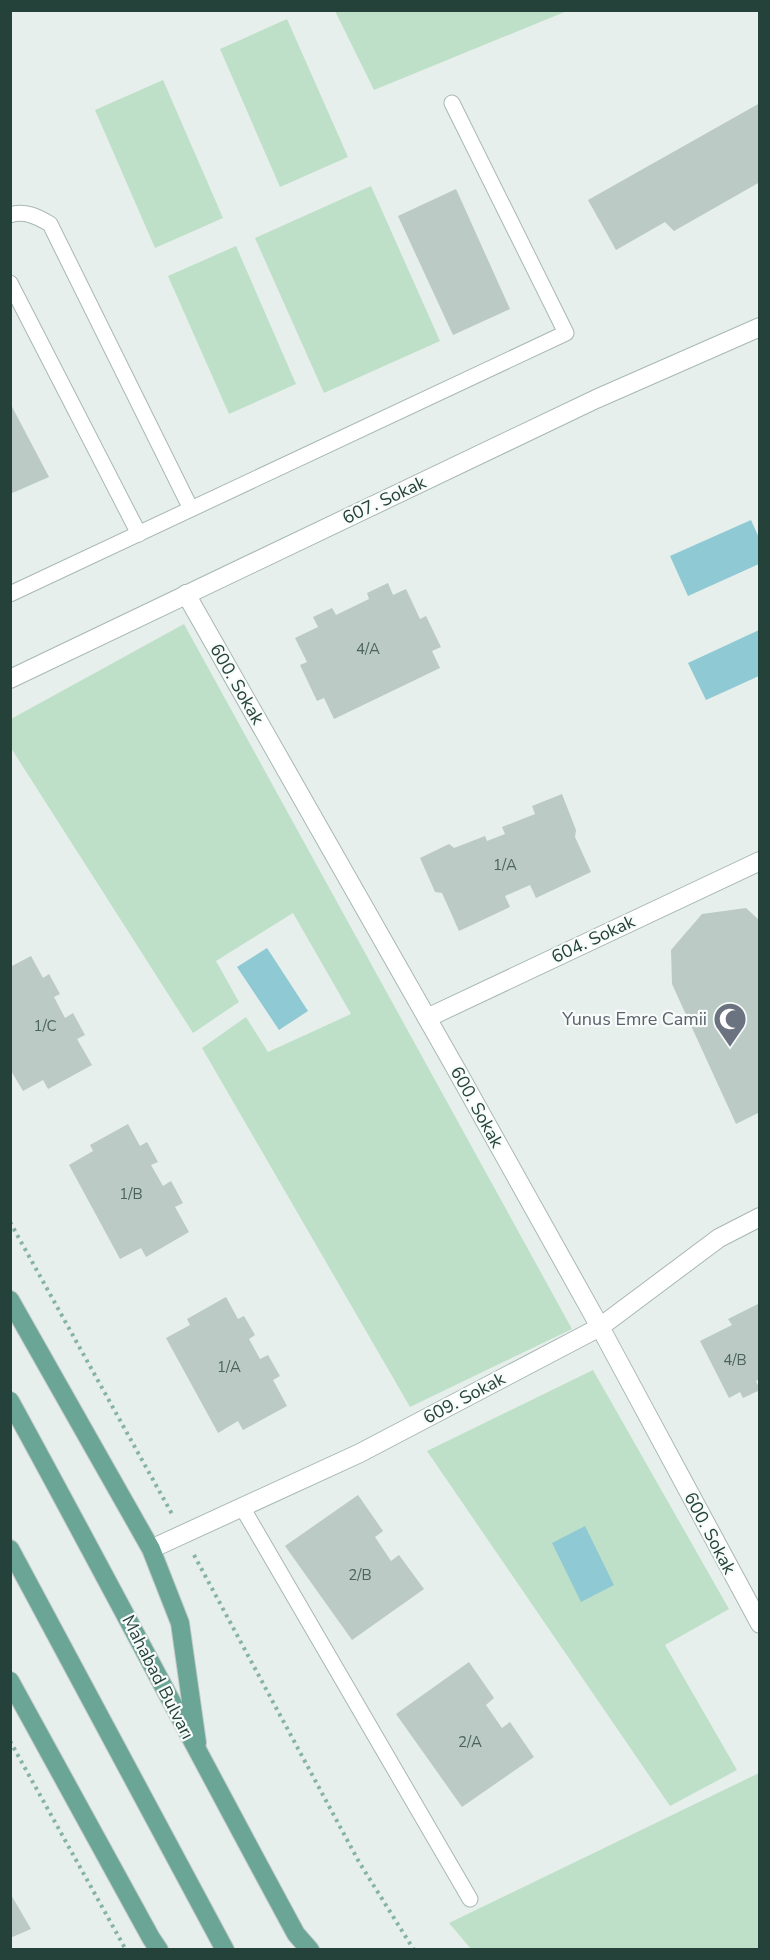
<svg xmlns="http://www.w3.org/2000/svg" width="770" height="1960" font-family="'Nunito Sans',sans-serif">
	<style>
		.green { fill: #bfe0c8 }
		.water { fill: #8ec9d4 }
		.building { fill: #bbcac4 }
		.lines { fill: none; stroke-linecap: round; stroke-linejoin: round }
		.service-casing { stroke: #a8b8b2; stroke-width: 17 }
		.minor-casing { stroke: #a8b8b2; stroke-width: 20 }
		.primary-casing { stroke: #c2cac8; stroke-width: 20 }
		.path { stroke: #86b3a5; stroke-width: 4; stroke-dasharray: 3 4.5; stroke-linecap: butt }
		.service { stroke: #fff; stroke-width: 15 }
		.minor { stroke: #fff; stroke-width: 18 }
		.primary { stroke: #6aa596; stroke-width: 18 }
		.labels { text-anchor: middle; stroke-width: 4.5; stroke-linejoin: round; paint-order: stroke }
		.number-label { font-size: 15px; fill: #4a645c }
		.street-label { font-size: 18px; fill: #24423a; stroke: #f7fbf9 }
		.worship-label { font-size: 18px; fill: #5b616d; stroke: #f7fbf9; text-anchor: end }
	</style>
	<rect width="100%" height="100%" fill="#e6efeb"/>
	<g class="green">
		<polygon points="335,11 567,11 374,90"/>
		<polygon points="287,19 348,157 280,187 220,49"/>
		<polygon points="163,80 223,218 155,248 95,110"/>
		<polygon points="371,186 440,341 324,393 255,238"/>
		<polygon points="236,246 296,384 229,414 168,276"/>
		<polygon points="184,624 572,1329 410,1407 202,1048 246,1017 268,1052 351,1014 293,913 216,961 239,1002 193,1033 11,748 11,719"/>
		<polygon points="593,1370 729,1609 665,1645 737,1770 670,1806 427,1451"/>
		<polygon points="759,1773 759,1949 471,1949 449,1923"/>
	</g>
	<g class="water">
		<polygon points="751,520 759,538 759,564 688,596 670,556"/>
		<polygon points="759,630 759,676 706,700 688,663"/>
		<polygon points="267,948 308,1011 279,1030 237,967"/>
		<polygon points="585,1526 614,1585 581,1602 552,1543"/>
	</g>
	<g class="building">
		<polygon points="760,103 760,182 674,231 665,222 616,250 588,200"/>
		<polygon points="456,189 510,309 453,335 398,216"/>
		<polygon points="10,403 49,477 10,494"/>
		<polygon points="388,583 393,595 406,589 420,619 426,616 441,647 432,651 440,668 334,719 324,698 317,701 300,665 307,662 295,638 318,627 313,617 332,608 336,615 369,599 367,593"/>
		<polygon points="562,794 576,830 575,837 591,872 536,898 530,885 505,896 510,907 459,931 442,893 435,892 420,858 449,844 454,848 485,836 487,841 505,834 502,827 535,814 532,806"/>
		<polygon points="746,908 760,921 760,1112 736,1124 672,984 671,950 702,914"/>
		<polygon points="31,956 43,978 49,974 60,994 54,997 65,1018 73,1013 85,1035 77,1039 92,1065 48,1089 43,1080 23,1091 10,1069 10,967"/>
		<polygon points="128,1124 140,1146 147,1142 158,1162 151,1165 163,1186 171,1181 183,1203 175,1207 189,1232 146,1257 141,1248 120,1259 69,1165 93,1151 90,1145"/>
		<polygon points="226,1297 238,1319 244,1316 255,1335 249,1339 260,1359 268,1355 280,1376 273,1380 287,1406 243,1430 238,1421 218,1433 166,1338 190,1325 187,1319"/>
		<polygon points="760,1303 760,1379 756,1381 760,1390 743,1398 740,1392 729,1398 700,1341 732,1325 728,1319"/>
		<polygon points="358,1495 383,1531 375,1537 391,1561 399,1555 424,1589 352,1640 285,1546"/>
		<polygon points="469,1662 494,1698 486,1705 502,1728 510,1722 534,1757 462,1807 396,1714"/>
		<polygon points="10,1893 31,1929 10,1938"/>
	</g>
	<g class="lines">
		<g class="service-casing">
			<g id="service">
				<path d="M10 215C25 210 38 217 50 224L191 509"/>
				<polyline points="10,283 139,534"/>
				<polyline points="10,594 566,333 452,103"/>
				<polyline points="242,1507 470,1899"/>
			</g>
		</g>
		<g class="minor-casing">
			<g id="minor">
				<polyline points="186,594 456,1069 600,1327 760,1624"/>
				<polyline points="10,679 596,399 760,327"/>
				<polyline points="427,1018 760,861"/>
				<polyline points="151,1549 360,1453 600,1327 719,1238 760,1217"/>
			</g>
		</g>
		<g class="primary-casing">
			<g id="primary">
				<polyline points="10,1300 151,1549 180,1623 197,1743"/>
				<path d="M10 1401C107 1578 200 1757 296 1934L310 1950"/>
				<polyline points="10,1549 225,1950"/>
				<polyline points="10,1681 151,1938 159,1950"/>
			</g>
		</g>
		<g class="path">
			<polyline points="10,1222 172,1514"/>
			<polyline points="194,1555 359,1862 414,1950"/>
			<polyline points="10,1741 126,1950"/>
		</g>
		<use href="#service" class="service"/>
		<use href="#minor" class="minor"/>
		<use href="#primary" class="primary"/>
	</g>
	<defs>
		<g id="mosque-pin" transform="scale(1.725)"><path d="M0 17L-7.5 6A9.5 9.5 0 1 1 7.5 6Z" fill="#6b7280" stroke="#f7fbf9"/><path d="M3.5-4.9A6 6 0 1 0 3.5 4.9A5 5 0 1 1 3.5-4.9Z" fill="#fff"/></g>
	</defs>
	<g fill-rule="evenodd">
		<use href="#mosque-pin" x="730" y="1019"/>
	</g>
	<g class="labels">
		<g class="number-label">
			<text x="368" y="654">4/A</text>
			<text x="505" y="870">1/A</text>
			<text x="45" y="1031">1/C</text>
			<text x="131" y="1199">1/B</text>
			<text x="735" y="1365">4/B</text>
			<text x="229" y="1372">1/A</text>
			<text x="360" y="1580">2/B</text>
			<text x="470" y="1747">2/A</text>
		</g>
		<g class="street-label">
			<text transform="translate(384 500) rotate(-25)" y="6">607. Sokak</text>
			<text transform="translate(237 684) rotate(60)" y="6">600. Sokak</text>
			<text transform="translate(593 939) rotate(-25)" y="6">604. Sokak</text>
			<text transform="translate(477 1107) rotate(61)" y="6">600. Sokak</text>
			<text transform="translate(464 1398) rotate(-28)" y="6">609. Sokak</text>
			<text transform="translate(710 1533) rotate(62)" y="6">600. Sokak</text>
			<text transform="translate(158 1677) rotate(63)" y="6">Mahabad Bulvarı</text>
		</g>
		<g class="worship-label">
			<text x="707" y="1025">Yunus Emre Camii</text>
		</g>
	</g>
	<rect width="770" height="1960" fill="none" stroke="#24423a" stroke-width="24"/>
</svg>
